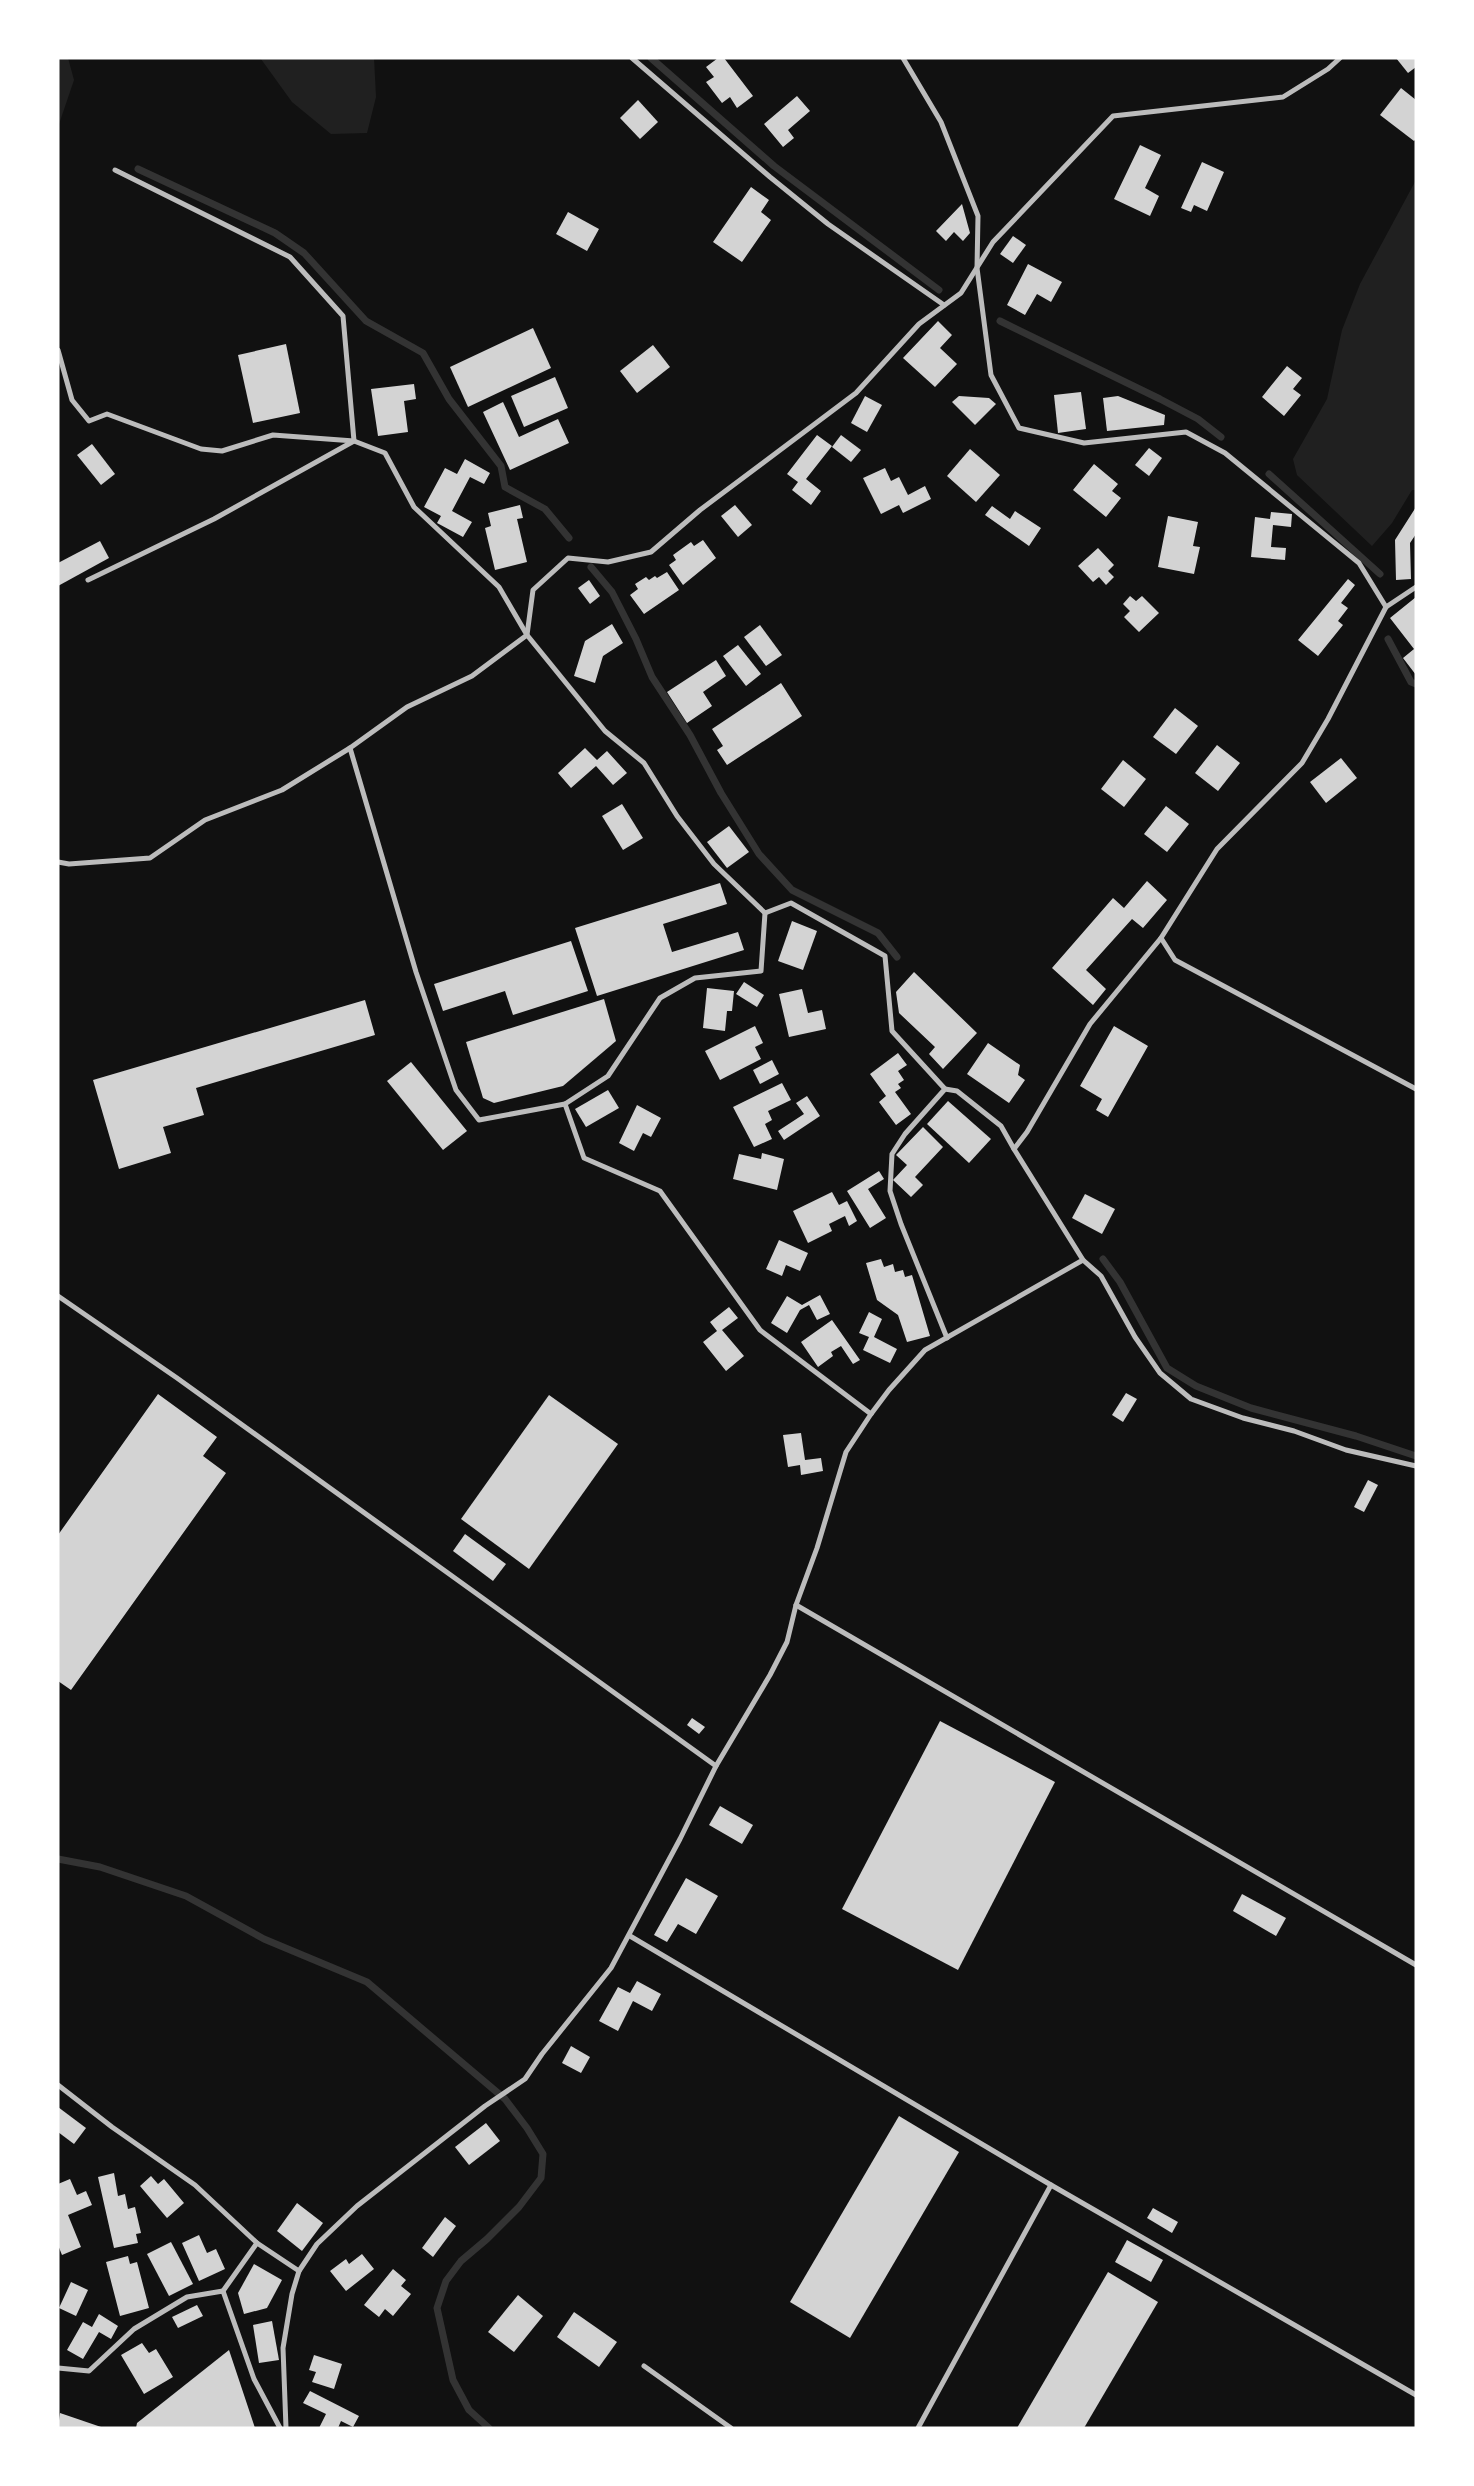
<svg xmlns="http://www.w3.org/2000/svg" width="1474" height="2486" font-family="Quicksand,sans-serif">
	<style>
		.green { fill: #202020 }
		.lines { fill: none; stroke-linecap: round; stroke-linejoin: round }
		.stream { stroke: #333; stroke-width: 7 }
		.building { fill: #d3d3d3 }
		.service { stroke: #bcbcbc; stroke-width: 5 }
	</style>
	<rect width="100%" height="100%" fill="#111"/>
	<g class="green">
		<polygon points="58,58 68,58 74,80 58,127"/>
		<polygon points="262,58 374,58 376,97 367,133 331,134 292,102 261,59"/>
		<polygon points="1416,180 1416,490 1412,490 1392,523 1372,546 1297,475 1293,459 1327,399 1342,330 1360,284"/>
	</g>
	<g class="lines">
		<g class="stream">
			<polyline points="651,58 774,166 939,290"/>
			<polyline points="138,169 275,233 304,253 366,321 423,353 449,399 501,466 505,487 545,509 569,538"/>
			<polyline points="1000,321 1160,399 1198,419 1221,437"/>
			<polyline points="1269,474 1380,574"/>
			<polyline points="591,567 612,592 636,639 652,677 690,735 721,793 759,854 792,890 878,933 897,957"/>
			<polyline points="1388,639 1411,682 1416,684"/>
			<polyline points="1103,1259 1120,1282 1167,1368 1196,1386 1251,1408 1356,1436 1416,1456"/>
			<polyline points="58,1859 100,1867 186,1896 264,1939 367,1982 505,2099 527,2128 543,2154 541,2178 519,2207 487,2239 461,2261 446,2281 437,2308 453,2380 469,2410 489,2428"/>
		</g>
	</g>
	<g class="building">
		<polygon points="718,58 724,58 753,96 737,108 730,97 722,103 706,82 714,77 706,67"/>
		<polygon points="1396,58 1416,58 1416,67 1408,73"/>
		<polygon points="1401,88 1416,100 1416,139 1414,141 1380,115"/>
		<polygon points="797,96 810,111 788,130 794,138 783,147 764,124"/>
		<polygon points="638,100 658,122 640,139 620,118"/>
		<polygon points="1140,145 1161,155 1145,188 1159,196 1150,216 1114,199"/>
		<polygon points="1202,162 1224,172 1207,211 1194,205 1191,212 1181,208"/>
		<polygon points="751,187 769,200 761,212 771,220 742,262 713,242"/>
		<polygon points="962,204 970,233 963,241 954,232 946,241 936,231"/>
		<polygon points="568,212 599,229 587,251 556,234"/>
		<polygon points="1013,236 1026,245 1013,263 1000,254"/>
		<polygon points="1028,264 1062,282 1051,302 1037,294 1025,315 1007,305"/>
		<polygon points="938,321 952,335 940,348 957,364 935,387 903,358"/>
		<polygon points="533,328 551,368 468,407 450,367"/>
		<polygon points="286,344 300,413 253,423 238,355"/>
		<polygon points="653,345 670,367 637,393 620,371"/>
		<polygon points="1287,366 1302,378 1293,389 1301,395 1284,416 1262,397"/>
		<polygon points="555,377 568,408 524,427 511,396"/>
		<polygon points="414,384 416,399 404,401 408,432 378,436 371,389"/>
		<polygon points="1081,392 1086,429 1058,433 1054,395"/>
		<polygon points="865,396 882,405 867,432 851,423"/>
		<polygon points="959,396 989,398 996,404 975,425 952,402"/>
		<polygon points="1118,396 1165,415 1164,425 1107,431 1103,398"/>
		<polygon points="503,402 519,437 558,419 569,443 510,470 483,412"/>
		<polygon points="817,435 832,446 806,479 821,491 811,505 792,490 798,482 787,474"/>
		<polygon points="841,435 861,450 851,462 832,447"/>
		<polygon points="92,444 115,474 101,485 77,455"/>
		<polygon points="1149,448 1162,458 1149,476 1135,465"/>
		<polygon points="970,449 1000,475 976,502 947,476"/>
		<polygon points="465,459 490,473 484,484 470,477 452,511 472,522 463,537 437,523 441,516 424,507 445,468 457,474"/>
		<polygon points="1094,464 1118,484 1112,491 1121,498 1106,517 1073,490"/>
		<polygon points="885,468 891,481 899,477 908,495 925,486 931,499 903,513 899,505 881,514 863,478"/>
		<polygon points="520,505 523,518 517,519 527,562 495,570 485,528 491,526 488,513"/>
		<polygon points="735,505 752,525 738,537 721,516"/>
		<polygon points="992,506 1010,519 1015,511 1041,528 1029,546 985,515"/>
		<polygon points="1416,507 1416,534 1410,543 1411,579 1396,580 1395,540"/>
		<polygon points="1271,512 1292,514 1291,527 1273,525 1271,547 1286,548 1285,560 1251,557 1255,517 1270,519"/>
		<polygon points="1168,516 1198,522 1193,546 1200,547 1194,574 1158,567"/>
		<polygon points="703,540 716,558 683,585 669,565 676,560 673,555 691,542 694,546"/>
		<polygon points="100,541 109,558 58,586 58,563"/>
		<polygon points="1098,548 1114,565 1108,571 1114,577 1106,585 1099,577 1093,582 1078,566"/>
		<polygon points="667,572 679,590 644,614 630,595 638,589 635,584 646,577 649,580 655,576 657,578"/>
		<polygon points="1348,579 1355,585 1341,603 1348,608 1338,621 1343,625 1318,656 1298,640"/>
		<polygon points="589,580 600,596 590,604 578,588"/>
		<polygon points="1130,596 1136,601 1142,596 1159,613 1139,632 1124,617 1130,611 1123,604"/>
		<polygon points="1416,597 1416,675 1403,658 1414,649 1390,618"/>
		<polygon points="612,624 623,643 603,656 595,683 574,676 585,641"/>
		<polygon points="760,625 782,655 766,666 744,637"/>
		<polygon points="738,645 761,674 746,686 723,656"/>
		<polygon points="716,660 726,676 703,692 712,706 687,723 667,692"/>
		<polygon points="781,683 802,716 727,765 717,750 723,746 712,729"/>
		<polygon points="1175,708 1198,726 1176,754 1153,737"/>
		<polygon points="1217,745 1240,763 1218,791 1195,773"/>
		<polygon points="585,748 597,760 607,751 627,773 613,785 596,766 571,788 558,773"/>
		<polygon points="1341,758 1357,778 1326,803 1310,782"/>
		<polygon points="1123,760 1146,779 1124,807 1101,789"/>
		<polygon points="622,804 643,838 623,850 602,816"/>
		<polygon points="1166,806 1189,824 1167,852 1144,834"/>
		<polygon points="729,826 749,852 727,868 707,842"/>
		<polygon points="1147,881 1167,900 1143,928 1132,919 1086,970 1106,989 1093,1005 1052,968 1113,898 1124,908"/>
		<polygon points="720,883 727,904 663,924 672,952 738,932 744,950 597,996 575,928"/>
		<polygon points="792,921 817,931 803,970 778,961"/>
		<polygon points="571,941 588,991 513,1015 505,991 443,1011 434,984"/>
		<polygon points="914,972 977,1033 943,1069 929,1054 935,1047 899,1013 896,992"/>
		<polygon points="744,982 764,995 757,1007 736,994"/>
		<polygon points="707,988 734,991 732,1011 727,1011 725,1031 703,1028"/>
		<polygon points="802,989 808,1013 822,1010 826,1029 789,1037 779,994"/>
		<polygon points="604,999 616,1041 563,1086 494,1103 483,1098 466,1042"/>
		<polygon points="365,1000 375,1035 196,1088 204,1115 163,1127 171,1153 119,1169 93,1080"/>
		<polygon points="755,1026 763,1043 755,1047 761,1059 720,1080 705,1051"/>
		<polygon points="1114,1026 1148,1046 1108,1117 1096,1110 1102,1099 1080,1086"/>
		<polygon points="988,1043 1020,1065 1018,1075 1025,1080 1009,1103 967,1074"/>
		<polygon points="898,1053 907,1065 898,1071 904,1080 898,1084 901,1088 895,1092 911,1114 896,1125 879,1102 886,1096 870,1074"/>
		<polygon points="772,1060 779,1074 760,1084 753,1070"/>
		<polygon points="411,1062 467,1131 443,1150 387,1081"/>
		<polygon points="782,1083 791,1100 768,1111 772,1120 765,1124 772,1139 754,1147 733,1107"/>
		<polygon points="608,1090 619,1108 586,1127 575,1109"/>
		<polygon points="807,1096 820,1116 784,1140 778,1131 804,1114 796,1103"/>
		<polygon points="948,1101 991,1139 969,1163 927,1124"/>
		<polygon points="637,1105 661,1118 651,1137 643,1133 634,1151 619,1143"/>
		<polygon points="923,1127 943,1147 915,1177 923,1185 911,1197 893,1180 907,1165 896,1155"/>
		<polygon points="762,1153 784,1159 777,1190 733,1179 739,1154 761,1159"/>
		<polygon points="879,1171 884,1179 868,1189 886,1218 870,1228 847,1191"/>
		<polygon points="832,1192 839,1205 847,1201 857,1221 849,1226 845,1216 829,1224 832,1231 808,1243 793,1211"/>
		<polygon points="1085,1194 1115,1209 1102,1234 1072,1218"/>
		<polygon points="779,1240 808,1253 800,1271 786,1265 782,1276 766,1269"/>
		<polygon points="881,1259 884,1267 893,1264 895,1272 903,1270 905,1277 912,1275 930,1336 907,1342 898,1315 877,1300 866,1263"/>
		<polygon points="820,1295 830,1314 817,1320 809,1305 800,1310 787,1333 771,1323 787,1296 802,1305"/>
		<polygon points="729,1307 738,1318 722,1330 744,1356 726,1371 703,1342 717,1331 710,1322"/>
		<polygon points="869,1312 882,1319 874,1337 897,1349 890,1363 863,1350 869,1337 859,1333"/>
		<polygon points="832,1320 860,1360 853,1364 841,1346 831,1352 833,1356 818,1367 801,1342"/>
		<polygon points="1126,1393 1137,1399 1123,1422 1112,1415"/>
		<polygon points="158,1394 217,1437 203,1456 226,1473 71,1690 58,1681 58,1535"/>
		<polygon points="549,1395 618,1444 529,1569 461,1519"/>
		<polygon points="801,1433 805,1460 821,1458 823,1471 801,1475 800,1465 788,1467 783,1435"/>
		<polygon points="1368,1480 1378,1485 1364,1512 1354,1507"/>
		<polygon points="465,1534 506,1564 493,1581 453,1551"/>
		<polygon points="692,1718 705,1727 699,1734 687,1725"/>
		<polygon points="940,1721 1055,1782 958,1970 842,1909"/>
		<polygon points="720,1806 753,1825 742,1844 709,1825"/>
		<polygon points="686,1878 718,1896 696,1934 678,1924 667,1942 654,1935"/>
		<polygon points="1242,1894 1286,1918 1276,1936 1233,1911"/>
		<polygon points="637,1981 661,1994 652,2011 633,2001 618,2031 599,2021 618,1987 630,1993"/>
		<polygon points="571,2046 590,2057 581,2073 562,2063"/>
		<polygon points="58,2107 86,2128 74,2144 58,2132"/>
		<polygon points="899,2116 959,2152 850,2338 790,2302"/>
		<polygon points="486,2123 500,2141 469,2165 455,2147"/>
		<polygon points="114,2173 118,2196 125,2194 128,2209 135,2207 141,2233 136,2234 138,2243 114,2248 98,2177"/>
		<polygon points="151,2176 158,2184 164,2179 184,2203 167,2218 140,2186"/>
		<polygon points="70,2179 77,2195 86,2191 92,2205 68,2215 81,2247 62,2255 58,2245 58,2184"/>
		<polygon points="297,2203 323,2223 302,2251 277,2231"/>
		<polygon points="1153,2208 1178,2222 1172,2233 1147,2218"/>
		<polygon points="445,2217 456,2226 433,2257 422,2248"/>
		<polygon points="199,2235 207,2253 216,2249 225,2269 199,2281 182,2243"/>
		<polygon points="1127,2240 1163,2260 1151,2282 1115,2262"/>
		<polygon points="171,2242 193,2284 169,2296 147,2254"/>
		<polygon points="362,2254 374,2269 346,2291 330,2271 346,2259 349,2264"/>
		<polygon points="128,2256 130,2264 137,2262 149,2308 120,2316 106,2262"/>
		<polygon points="254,2264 282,2280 267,2308 244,2314 238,2293"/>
		<polygon points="393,2269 406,2280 401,2286 411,2294 393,2316 385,2309 379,2317 364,2305"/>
		<polygon points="1108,2272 1158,2302 1084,2428 1017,2428"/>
		<polygon points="71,2282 88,2290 76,2316 59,2308"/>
		<polygon points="518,2295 543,2316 514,2352 488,2332"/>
		<polygon points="197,2305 203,2316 178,2328 172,2317"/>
		<polygon points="574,2312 617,2342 599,2367 557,2337"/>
		<polygon points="99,2314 118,2326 111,2339 99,2332 83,2359 67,2350 83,2322 92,2327"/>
		<polygon points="272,2321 279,2360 259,2363 253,2325"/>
		<polygon points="142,2343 149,2353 156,2349 173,2377 144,2394 121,2355"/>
		<polygon points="229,2350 255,2428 136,2428 137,2423"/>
		<polygon points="314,2355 342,2364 334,2389 312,2382 316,2372 309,2370"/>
		<polygon points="310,2391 359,2416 353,2427 341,2421 338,2428 319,2428 326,2414 303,2403"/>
		<polygon points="60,2413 104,2428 58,2428"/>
	</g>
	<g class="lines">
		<g class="service">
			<polyline points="632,58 770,177 828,224 944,305"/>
			<polyline points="903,58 941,122 978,216 977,268 991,375 1019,428 1084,443 1186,432 1225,453 1359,563 1386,607"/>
			<polyline points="58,350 72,400 89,421 107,414 201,449 222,451 273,435 354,441 385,453 414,507 499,587 527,635 472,676 407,707 350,748 282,790 205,820 150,858 69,864 58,862"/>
			<polyline points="88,580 214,519 354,441 343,316 290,257 115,170"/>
			<polyline points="350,748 416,972 456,1090 479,1120 565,1104"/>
			<polyline points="765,913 791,903 885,956 892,1031 945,1089 905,1134 892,1154 890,1191 901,1224 947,1338"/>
			<polyline points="1161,938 1175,960 1416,1089"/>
			<polyline points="945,1089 957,1091 1001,1126 1014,1149"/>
			<polyline points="1083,1260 1101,1276 1135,1337 1160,1373 1191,1399 1243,1418 1294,1431 1346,1450 1416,1466"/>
			<polyline points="58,1296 177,1378 716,1766"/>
			<polyline points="871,1414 760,1330 660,1191 584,1158 565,1104 608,1076 660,998 695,978 761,971 765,913 714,864 677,816 644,763 605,731 527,635 533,590 568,558 608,562 651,552 700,510 856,393 919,324 961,293 993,242 1113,116 1283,97 1328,69 1340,58"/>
			<polyline points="796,1605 1416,1965"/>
			<polyline points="630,1936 1051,2185 1416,2395"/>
			<polyline points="58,2085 112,2127 195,2185 257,2243 299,2271"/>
			<polyline points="223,2291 257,2243"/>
			<polyline points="644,2366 731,2428"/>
			<polyline points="58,2368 89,2371 134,2329 187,2297 223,2291 254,2379 280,2428"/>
			<polyline points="286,2428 283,2348 292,2294 299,2271 317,2244 357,2206 485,2106 525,2079 542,2054 611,1968 680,1839 716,1766 770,1675 787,1642 796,1605 817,1548 846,1452 871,1414 889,1390 925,1350 1083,1260 1014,1149 1027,1132 1090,1024 1161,938 1217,849 1302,763 1328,719 1386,607 1416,587"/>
			<polyline points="918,2428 1051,2185"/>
		</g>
	</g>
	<rect width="1474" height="2486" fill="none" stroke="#ffffff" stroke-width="119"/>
</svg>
